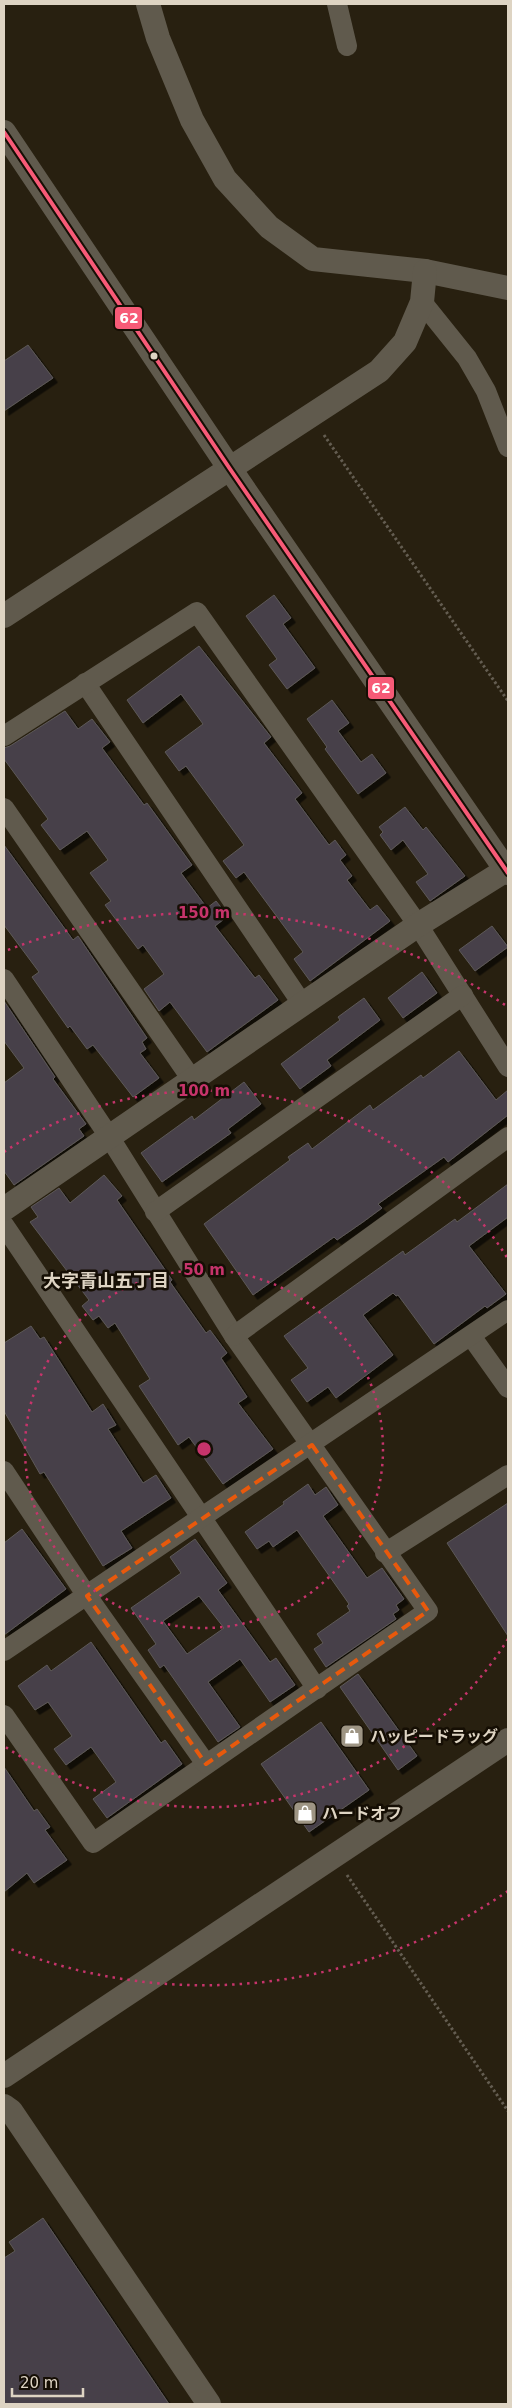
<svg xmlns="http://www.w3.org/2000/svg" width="512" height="2408" font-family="'DejaVu Sans','Noto Sans JP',sans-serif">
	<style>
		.building { fill: #474048; stroke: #5d5958; fill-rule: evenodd; filter: url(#shadow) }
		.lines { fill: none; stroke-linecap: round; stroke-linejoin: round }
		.path { stroke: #645d51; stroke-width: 3; stroke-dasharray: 2.5 2.5; stroke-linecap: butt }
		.minor { stroke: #605a4d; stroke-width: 20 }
		.tertiary { stroke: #605a4d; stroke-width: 24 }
		.bus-1-casing { stroke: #150e04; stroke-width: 8 }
		.bus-1 { stroke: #f75a77; stroke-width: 4 }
		.marked { fill: none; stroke: #e8590c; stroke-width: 4; stroke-dasharray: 10 6; stroke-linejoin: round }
		.ring { fill: none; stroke: #c6346b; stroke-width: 2.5; stroke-dasharray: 2.5 5 }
		.bus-dot { fill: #ded4c3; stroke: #150e04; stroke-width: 2 }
		.labels { text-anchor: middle; stroke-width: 5; stroke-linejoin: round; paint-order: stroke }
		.poi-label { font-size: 16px; font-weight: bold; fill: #ded4c3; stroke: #150e04; text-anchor: start }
		.neighbourhood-label { font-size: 18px; font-weight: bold; fill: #ded4c3; stroke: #150e04 }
		.centre { fill: #c6346b; stroke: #150e04; stroke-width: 2.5 }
		.ring-label { font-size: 15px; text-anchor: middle; font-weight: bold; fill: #c6346b; stroke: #150e04; stroke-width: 5; stroke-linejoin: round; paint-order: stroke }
		.line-badge { stroke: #150e04; stroke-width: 2 }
		.badge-label { font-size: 14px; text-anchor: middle; font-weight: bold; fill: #fff }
	</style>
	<defs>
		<filter id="shadow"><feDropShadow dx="4.5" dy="4.5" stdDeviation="0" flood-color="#0009"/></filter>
	</defs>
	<rect width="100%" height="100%" fill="#282010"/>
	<g class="building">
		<polygon points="28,345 53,378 4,411 4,361"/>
		<polygon points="274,595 291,618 283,624 315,668 287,689 269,665 277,659 246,616"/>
		<polygon points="199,646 271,737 264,743 302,793 295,799 329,845 335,840 346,855 340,860 352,876 347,880 370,910 377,905 390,921 310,981 294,959 303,952 244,872 236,878 223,861 244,845 186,766 179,771 165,752 203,724 181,694 143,723 127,700"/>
		<polygon points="332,700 349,723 338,731 361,762 372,754 386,773 358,794 325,749 327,747 307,719"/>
		<polygon points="65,711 78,729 92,719 110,742 102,748 144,805 147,803 192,865 181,873 207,908 216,901 228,916 215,926 255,978 259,975 278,1000 207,1052 170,1002 159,1011 144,989 164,974 143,945 138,949 105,905 111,901 90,873 108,860 87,831 60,850 41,825 48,819 4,759 4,748 10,746"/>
		<polygon points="405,807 423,830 426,827 465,876 430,901 416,882 428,874 403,840 391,850 380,835 383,832 379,827"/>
		<polygon points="4,845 73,940 78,936 147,1038 142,1042 146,1049 140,1053 159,1078 133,1097 93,1045 87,1049 70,1026 68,1028 32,977 39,972 4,925"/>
		<polygon points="492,926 508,947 475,971 459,950"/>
		<polygon points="422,972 437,993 403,1018 388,998"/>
		<polygon points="364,998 380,1020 327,1060 331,1066 300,1089 281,1064 340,1020 338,1017"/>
		<polygon points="4,1001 55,1077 53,1079 86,1124 79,1129 84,1136 14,1185 4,1171 4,1083 24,1068 4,1041"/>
		<polygon points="459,1051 496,1100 508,1090 508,1115 448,1162 444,1157 378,1204 382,1208 363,1222 337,1240 334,1237 253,1295 204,1224 290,1160 288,1157 308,1143 312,1149 370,1105 373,1110 421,1075 423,1078"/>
		<polygon points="244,1082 261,1104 228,1129 231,1133 162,1182 141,1153 192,1116 194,1120"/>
		<polygon points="104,1175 122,1196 117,1200 172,1280 170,1282 206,1333 210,1330 227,1353 221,1358 247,1397 238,1403 273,1449 223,1484 189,1437 178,1445 139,1386 150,1379 115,1323 108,1328 99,1316 93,1320 82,1306 89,1300 30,1222 38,1217 31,1207 59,1188 70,1203"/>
		<polygon points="508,1184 508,1217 469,1246 506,1294 487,1308 485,1306 434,1344 398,1295 396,1296 393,1293 363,1315 393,1355 336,1398 328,1387 307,1402 291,1380 308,1368 284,1336 403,1251 405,1255 455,1219 457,1222"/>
		<polygon points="31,1326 40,1339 44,1337 92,1412 103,1404 116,1425 108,1429 143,1483 156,1475 171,1498 121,1531 132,1548 103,1566 44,1472 40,1474 4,1411 4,1343"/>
		<polygon points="308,1484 315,1495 326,1487 338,1505 323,1516 367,1578 382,1568 404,1599 396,1605 399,1610 393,1614 396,1619 326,1667 314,1649 323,1643 317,1634 350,1611 347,1606 349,1604 297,1530 273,1547 269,1541 257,1549 245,1532 284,1504 283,1502"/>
		<polygon points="508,1503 508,1636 447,1543"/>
		<polygon points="22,1529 66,1589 4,1635 4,1543"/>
		<path d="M195 1539 227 1583 218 1590 270 1662 276 1658 295 1685 270 1702 240 1659 208 1682 240 1727 218 1742 164 1665 160 1668 148 1650 156 1644 131 1608 181 1573 170 1557ZM199 1596 224 1628 187 1654 163 1621Z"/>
		<polygon points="91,1642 161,1743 165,1740 182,1764 107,1818 93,1799 116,1782 91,1747 66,1765 54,1749 72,1736 48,1702 35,1710 18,1686 47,1665 51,1671"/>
		<polygon points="358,1674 417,1756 398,1770 340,1687"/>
		<polygon points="321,1722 369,1790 309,1832 261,1764"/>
		<polygon points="4,1767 34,1811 37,1809 50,1827 45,1830 67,1860 34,1883 27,1873 4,1892"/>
		<polygon points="43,2218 169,2404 4,2404 4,2258 15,2251 9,2242"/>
	</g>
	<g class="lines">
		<g class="path">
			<polyline points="324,435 508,701"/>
			<polyline points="347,1875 508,2111"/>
		</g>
		<g class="minor">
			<polyline points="337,4 347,46"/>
			<polyline points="422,302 467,358 486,391 508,447"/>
			<polyline points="85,683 303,1005"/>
			<polyline points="4,736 197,612 418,925 508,1067"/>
			<polyline points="4,808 193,1081"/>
			<polyline points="4,979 110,1138 234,1336 428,1611 93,1843 4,1715"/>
			<polyline points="155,1212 463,995"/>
			<polyline points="4,1225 317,1689"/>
			<polyline points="234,1336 508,1137"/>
			<polyline points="471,1336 508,1388"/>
			<polyline points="4,1471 87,1596 206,1764"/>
			<polyline points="385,1553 508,1475"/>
			<polyline points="4,1651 508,1310"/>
		</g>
		<g class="tertiary">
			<polyline points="148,4 158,38 192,120 225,179 269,227 313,259 425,271 508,288"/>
			<polyline points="4,132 230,469 508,873"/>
			<polyline points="4,616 379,371 405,342 422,302 425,271"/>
			<polyline points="4,1209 418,925 506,870"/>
			<polyline points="4,2076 508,1740"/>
			<polyline points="4,2106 11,2111 209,2404"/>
		</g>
		<g class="bus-1-casing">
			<polyline id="bus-1" points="4,132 230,469 508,873"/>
		</g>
		<use href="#bus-1" class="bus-1"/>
	</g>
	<path class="marked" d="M312 1445 428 1611 206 1764 87 1596Z"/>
	<g class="ring">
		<circle cx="204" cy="1449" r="179"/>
		<path d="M508 1639A358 358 0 0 1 4 1746M4 1152A358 358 0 0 1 508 1259"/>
		<path d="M508 1891A536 536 0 0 1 8 1948M8 950A536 536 0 0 1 508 1007"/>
	</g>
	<defs>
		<g id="shop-square" transform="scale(1.25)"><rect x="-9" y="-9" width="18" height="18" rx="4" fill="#9e9584" stroke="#150e04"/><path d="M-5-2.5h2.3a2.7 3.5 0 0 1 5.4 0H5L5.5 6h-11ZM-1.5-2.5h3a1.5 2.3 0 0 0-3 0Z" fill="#fff"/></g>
	</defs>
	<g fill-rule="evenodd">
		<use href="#shop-square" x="352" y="1736"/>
		<use href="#shop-square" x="305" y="1813"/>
	</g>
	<circle class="bus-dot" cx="154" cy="356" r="4.5"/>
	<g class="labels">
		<g class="poi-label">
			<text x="370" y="1742">ハッピードラッグ</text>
			<text x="322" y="1819">ハードオフ</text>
		</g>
		<g class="neighbourhood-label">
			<text x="106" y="1287">大字青山五丁目</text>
		</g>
	</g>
	<circle cx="204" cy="1449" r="8" class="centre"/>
	<g class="ring-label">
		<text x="204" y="918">150 m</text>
		<text x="204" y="1096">100 m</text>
		<text x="204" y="1275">50 m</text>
	</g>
	<g class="line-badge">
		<rect x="114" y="306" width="29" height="24" rx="5" fill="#f75a77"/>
		<rect x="367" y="676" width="28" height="24" rx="5" fill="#f75a77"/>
	</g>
	<g class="badge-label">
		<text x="129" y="323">62</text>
		<text x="381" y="693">62</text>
	</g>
	<rect width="512" height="2408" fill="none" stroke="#ded4c3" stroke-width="10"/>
	<path d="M12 2388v8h71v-8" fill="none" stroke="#ded4c3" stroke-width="2.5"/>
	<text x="20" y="2388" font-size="15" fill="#ded4c3" stroke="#150e04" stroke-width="4" paint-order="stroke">20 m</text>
</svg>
